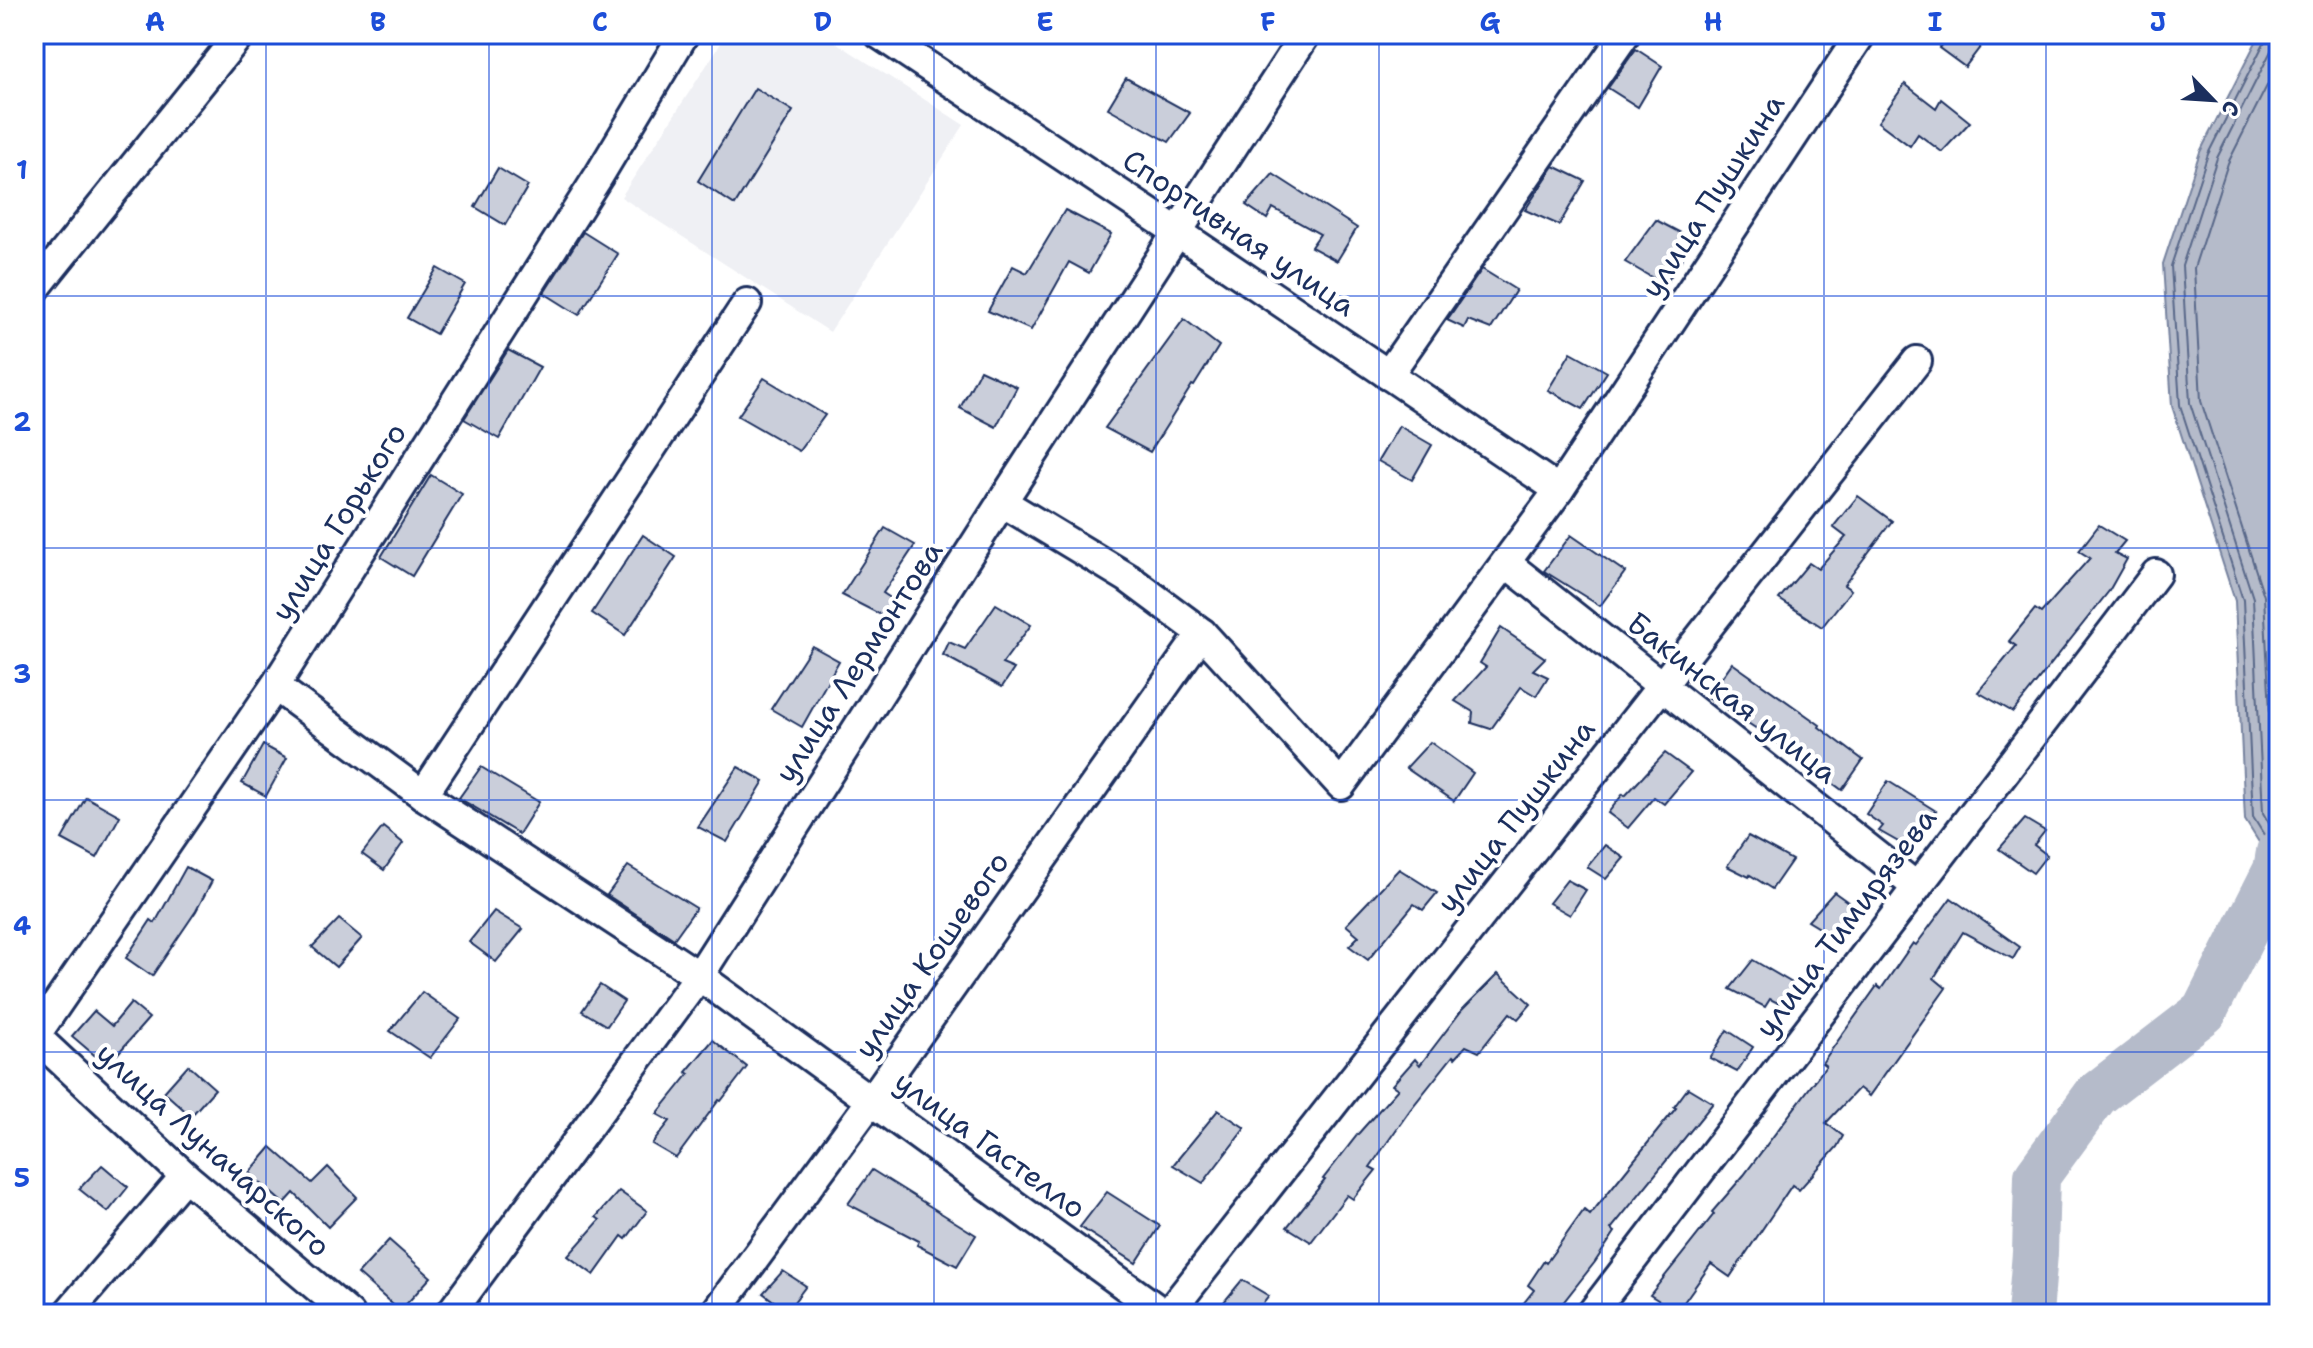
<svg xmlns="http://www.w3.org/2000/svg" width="2313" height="1348" font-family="'Shantell Sans',sans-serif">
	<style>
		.built { fill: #eff0f4 }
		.water { fill: #b5bbca; stroke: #77839f; stroke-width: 2 }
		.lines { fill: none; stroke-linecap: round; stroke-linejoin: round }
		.shore { stroke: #596789; stroke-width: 2 }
		.river { stroke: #b5bbca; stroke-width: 46 }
		.building { fill: #caceda; stroke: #1b2f5e; stroke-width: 2 }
		.minor-casing { stroke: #1b2f5e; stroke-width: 34 }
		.minor { stroke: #fff; stroke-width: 28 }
		.grid { fill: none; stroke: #1d4ed8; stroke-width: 2; stroke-opacity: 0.55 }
		.labels { text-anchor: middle; stroke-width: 8; stroke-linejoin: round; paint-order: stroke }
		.street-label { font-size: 30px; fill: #1b2f5e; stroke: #fff }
		.neatline { fill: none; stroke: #1d4ed8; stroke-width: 3 }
		.grid-label { font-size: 26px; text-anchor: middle; font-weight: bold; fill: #1d4ed8 }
	</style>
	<rect width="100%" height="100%" fill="#fff"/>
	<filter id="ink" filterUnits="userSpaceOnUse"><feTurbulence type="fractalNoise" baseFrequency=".0125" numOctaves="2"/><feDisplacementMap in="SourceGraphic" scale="16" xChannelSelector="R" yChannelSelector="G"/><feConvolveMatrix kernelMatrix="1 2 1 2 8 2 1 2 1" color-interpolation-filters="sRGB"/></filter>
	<g filter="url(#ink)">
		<polygon class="built" points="727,34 823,34 964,125 830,332 621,197"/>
		<polygon class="water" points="2260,34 2279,34 2279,874 2245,820 2235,601 2172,406 2163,264 2200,152"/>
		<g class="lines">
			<g class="shore">
				<polyline points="2266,34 2265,41 2208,154 2171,266 2180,405 2243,600 2253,817 2279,859"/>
				<polyline points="2276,34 2274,45 2217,158 2182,266 2190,403 2253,598 2263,813 2279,840"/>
				<polyline points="2279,62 2228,163 2194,268 2201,401 2264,596 2275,809 2279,817"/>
			</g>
			<polyline class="river" points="2030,1314 2035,1253 2037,1176 2096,1095 2204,1012 2276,870 2279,852"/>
		</g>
		<g class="building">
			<polygon points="1949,34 1990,34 1965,67 1939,48"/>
			<polygon points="1636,49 1662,66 1638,107 1608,88"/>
			<polygon points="1126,78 1190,113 1169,142 1108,108"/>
			<polygon points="1905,84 1936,108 1941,99 1970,122 1942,152 1918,134 1910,146 1878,122"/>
			<polygon points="755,88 793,111 735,205 698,181"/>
			<polygon points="1554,166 1585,181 1559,225 1525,210"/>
			<polygon points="498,168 528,186 505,225 475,207"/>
			<polygon points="1273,174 1357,228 1337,261 1311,247 1320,234 1273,208 1267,219 1246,205"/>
			<polygon points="1065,210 1111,234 1089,273 1069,262 1031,330 988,311 1013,266 1027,273"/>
			<polygon points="1656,220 1694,240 1665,285 1625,262"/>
			<polygon points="583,232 618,254 579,315 544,293"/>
			<polygon points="437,268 465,284 436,334 407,318"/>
			<polygon points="1482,269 1516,290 1491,329 1468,320 1464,328 1447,320"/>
			<polygon points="1184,319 1219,346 1194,386 1192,385 1150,452 1105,428"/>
			<polygon points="508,350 540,367 499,439 464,419"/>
			<polygon points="1571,352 1607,372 1583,409 1548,390"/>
			<polygon points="980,370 1017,387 996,427 960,408"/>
			<polygon points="764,378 825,415 799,451 738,416"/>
			<polygon points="1399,426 1432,445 1412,480 1378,461"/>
			<polygon points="431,475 462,494 412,576 381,557"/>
			<polygon points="1858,496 1892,521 1844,585 1851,590 1822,627 1779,599 1809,563 1818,569 1846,537 1833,527"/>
			<polygon points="2099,525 2125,541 2115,553 2127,559 2109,591 2013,712 1978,692 2016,646 2009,641 2035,609 2041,613 2090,558 2079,551"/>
			<polygon points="885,528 915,545 883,593 892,599 883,616 842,595"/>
			<polygon points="643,535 676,557 625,635 592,613"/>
			<polygon points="1571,535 1625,572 1600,606 1544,571"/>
			<polygon points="996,604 1031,625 1002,664 1014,669 1002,687 943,655 949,642 965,649"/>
			<polygon points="1501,628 1545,658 1533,670 1548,677 1536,696 1521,687 1491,729 1472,723 1473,712 1455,701 1486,667 1480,663"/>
			<polygon points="812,646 839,661 802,727 771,709"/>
			<polygon points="1732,663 1820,725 1819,727 1863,760 1842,790 1758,728 1757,729 1708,697"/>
			<polygon points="1430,742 1473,773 1454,801 1406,768"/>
			<polygon points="263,745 287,758 266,796 242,783"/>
			<polygon points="1665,753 1691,772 1664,804 1654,797 1628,828 1608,813 1623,794 1625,796"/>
			<polygon points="481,767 539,802 519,834 459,798"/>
			<polygon points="738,767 764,781 727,842 698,827"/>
			<polygon points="1888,781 1936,811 1909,848 1879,831 1883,826 1866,814"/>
			<polygon points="86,797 120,816 97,858 62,839"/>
			<polygon points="2025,819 2045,831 2034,845 2047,855 2033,873 1999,849"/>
			<polygon points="383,827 403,843 384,870 362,854"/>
			<polygon points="1748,836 1792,860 1772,889 1750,875 1749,877 1727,866"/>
			<polygon points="1605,845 1624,858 1606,879 1587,867"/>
			<polygon points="628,866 696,908 674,939 607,895"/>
			<polygon points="186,867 212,881 196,911 152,976 126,958 151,920 155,923"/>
			<polygon points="1399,869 1437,893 1423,910 1414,904 1368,960 1349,946 1359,936 1346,925"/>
			<polygon points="1567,880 1586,890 1570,915 1549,903"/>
			<polygon points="1834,892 1859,910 1836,938 1808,921"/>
			<polygon points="1951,898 2020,947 2013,959 1963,932 1934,978 1946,988 1869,1096 1859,1088 1826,1123 1843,1136 1837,1147 1799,1190 1792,1185 1730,1277 1711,1264 1677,1312 1650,1295 1714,1214 1712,1212 1744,1175 1826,1066 1822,1063 1877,986 1881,989 1913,943 1916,945"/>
			<polygon points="494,911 523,929 496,962 469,942"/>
			<polygon points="339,919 362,938 336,967 312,947"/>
			<polygon points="1753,960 1799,987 1786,1007 1770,999 1765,1007 1730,989"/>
			<polygon points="1498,974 1531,1004 1518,1019 1510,1013 1479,1052 1466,1046 1455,1058 1453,1056 1410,1110 1370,1167 1376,1170 1353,1199 1347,1195 1311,1242 1287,1227 1325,1180 1323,1179 1358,1134 1398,1089 1392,1085 1415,1059 1420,1065 1462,1010"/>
			<polygon points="600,985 624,1001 607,1026 582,1011"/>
			<polygon points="422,992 460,1019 430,1058 390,1031"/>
			<polygon points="131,1003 149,1018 113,1059 105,1052 99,1059 72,1036 94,1011 112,1026"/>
			<polygon points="1727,1030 1753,1047 1737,1072 1710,1058"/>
			<polygon points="713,1040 747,1067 721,1101 719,1100 676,1158 652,1144 670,1121 657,1114 689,1074 686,1072"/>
			<polygon points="188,1065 215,1089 191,1116 164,1092"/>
			<polygon points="1688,1088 1713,1103 1611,1229 1615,1232 1595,1262 1554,1314 1515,1314 1534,1290 1528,1285 1544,1261 1546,1263 1584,1210 1590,1215 1676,1108 1674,1107"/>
			<polygon points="1218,1110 1245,1128 1203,1183 1173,1165"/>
			<polygon points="271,1147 312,1183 328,1167 357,1197 328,1227 294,1193 284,1204 249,1173"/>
			<polygon points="102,1165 128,1187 108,1212 79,1189"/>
			<polygon points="872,1170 976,1235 957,1266 917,1245 919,1241 848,1204"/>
			<polygon points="619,1191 647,1211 626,1239 622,1236 594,1275 568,1256 600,1220 596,1217"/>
			<polygon points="1107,1192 1160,1226 1136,1263 1080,1227"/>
			<polygon points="389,1240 431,1277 400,1311 358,1274"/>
			<polygon points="783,1271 806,1286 787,1311 763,1293"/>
			<polygon points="1242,1280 1269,1296 1255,1314 1214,1314"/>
		</g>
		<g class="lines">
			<g class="minor-casing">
				<g id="minor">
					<polyline points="879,34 1176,231 1559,490"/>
					<polyline points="34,290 240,34"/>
					<polyline points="1388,375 1625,34"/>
					<polyline points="1002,502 1128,578 1202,633 1341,785 1559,490 1861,34"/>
					<polyline points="1506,563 1917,887"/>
					<polyline points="275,686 423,795 699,976 1164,1314"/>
					<polyline points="423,795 747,303"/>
					<polyline points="34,1035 185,1176 349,1314"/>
					<polyline points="35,1036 275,686 598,177 684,34"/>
					<polyline points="67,1314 185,1176"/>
					<polyline points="450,1314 699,976 1002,502 1306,34"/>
					<polyline points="714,1314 871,1101 1202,633"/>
					<polyline points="1168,1314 1917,361"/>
					<polyline points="1591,1314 2156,574"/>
				</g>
			</g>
			<use href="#minor" class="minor"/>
		</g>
	</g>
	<path class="grid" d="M266 34V1314M489 34V1314M712 34V1314M934 34V1314M1156 34V1314M1379 34V1314M1602 34V1314M1824 34V1314M2046 34V1314M34 296H2279M34 548H2279M34 800H2279M34 1052H2279"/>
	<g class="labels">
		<g class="street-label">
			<text transform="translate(1713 196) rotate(-57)" y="10">улица Пушкина</text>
			<text transform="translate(1239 233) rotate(34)" y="10">Спортивная улица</text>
			<text transform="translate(339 522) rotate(-58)" y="10">улица Горького</text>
			<text transform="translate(859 662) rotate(-57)" y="10">улица Лермонтова</text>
			<text transform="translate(1732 698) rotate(38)" y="10">Бакинская улица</text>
			<text transform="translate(1516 816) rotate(-52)" y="10">улица Пушкина</text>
			<text transform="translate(1846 923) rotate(-53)" y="10">улица Тимирязева</text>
			<text transform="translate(932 955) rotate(-55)" y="10">улица Кошевого</text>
			<text transform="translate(990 1145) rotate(36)" y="10">улица Гастелло</text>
			<text transform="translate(213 1150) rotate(42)" y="10">улица Луначарского</text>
		</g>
	</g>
	<rect width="2313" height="1348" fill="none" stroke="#fff" stroke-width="88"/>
	<g transform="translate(2213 100) rotate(115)" stroke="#ffffff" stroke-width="6" paint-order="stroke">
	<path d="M0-6L14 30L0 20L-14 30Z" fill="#1b2f5e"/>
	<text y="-12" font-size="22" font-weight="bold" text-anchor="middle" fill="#1b2f5e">С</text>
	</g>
	<rect x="44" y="44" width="2225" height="1260" class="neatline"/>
	<g class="grid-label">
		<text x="155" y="31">A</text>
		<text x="378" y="31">B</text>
		<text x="600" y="31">C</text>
		<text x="823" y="31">D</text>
		<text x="1045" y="31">E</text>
		<text x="1268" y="31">F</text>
		<text x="1490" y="31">G</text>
		<text x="1713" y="31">H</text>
		<text x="1935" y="31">I</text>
		<text x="2158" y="31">J</text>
		<text x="22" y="179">1</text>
		<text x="22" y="431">2</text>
		<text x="22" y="683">3</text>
		<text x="22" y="935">4</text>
		<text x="22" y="1187">5</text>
	</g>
</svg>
